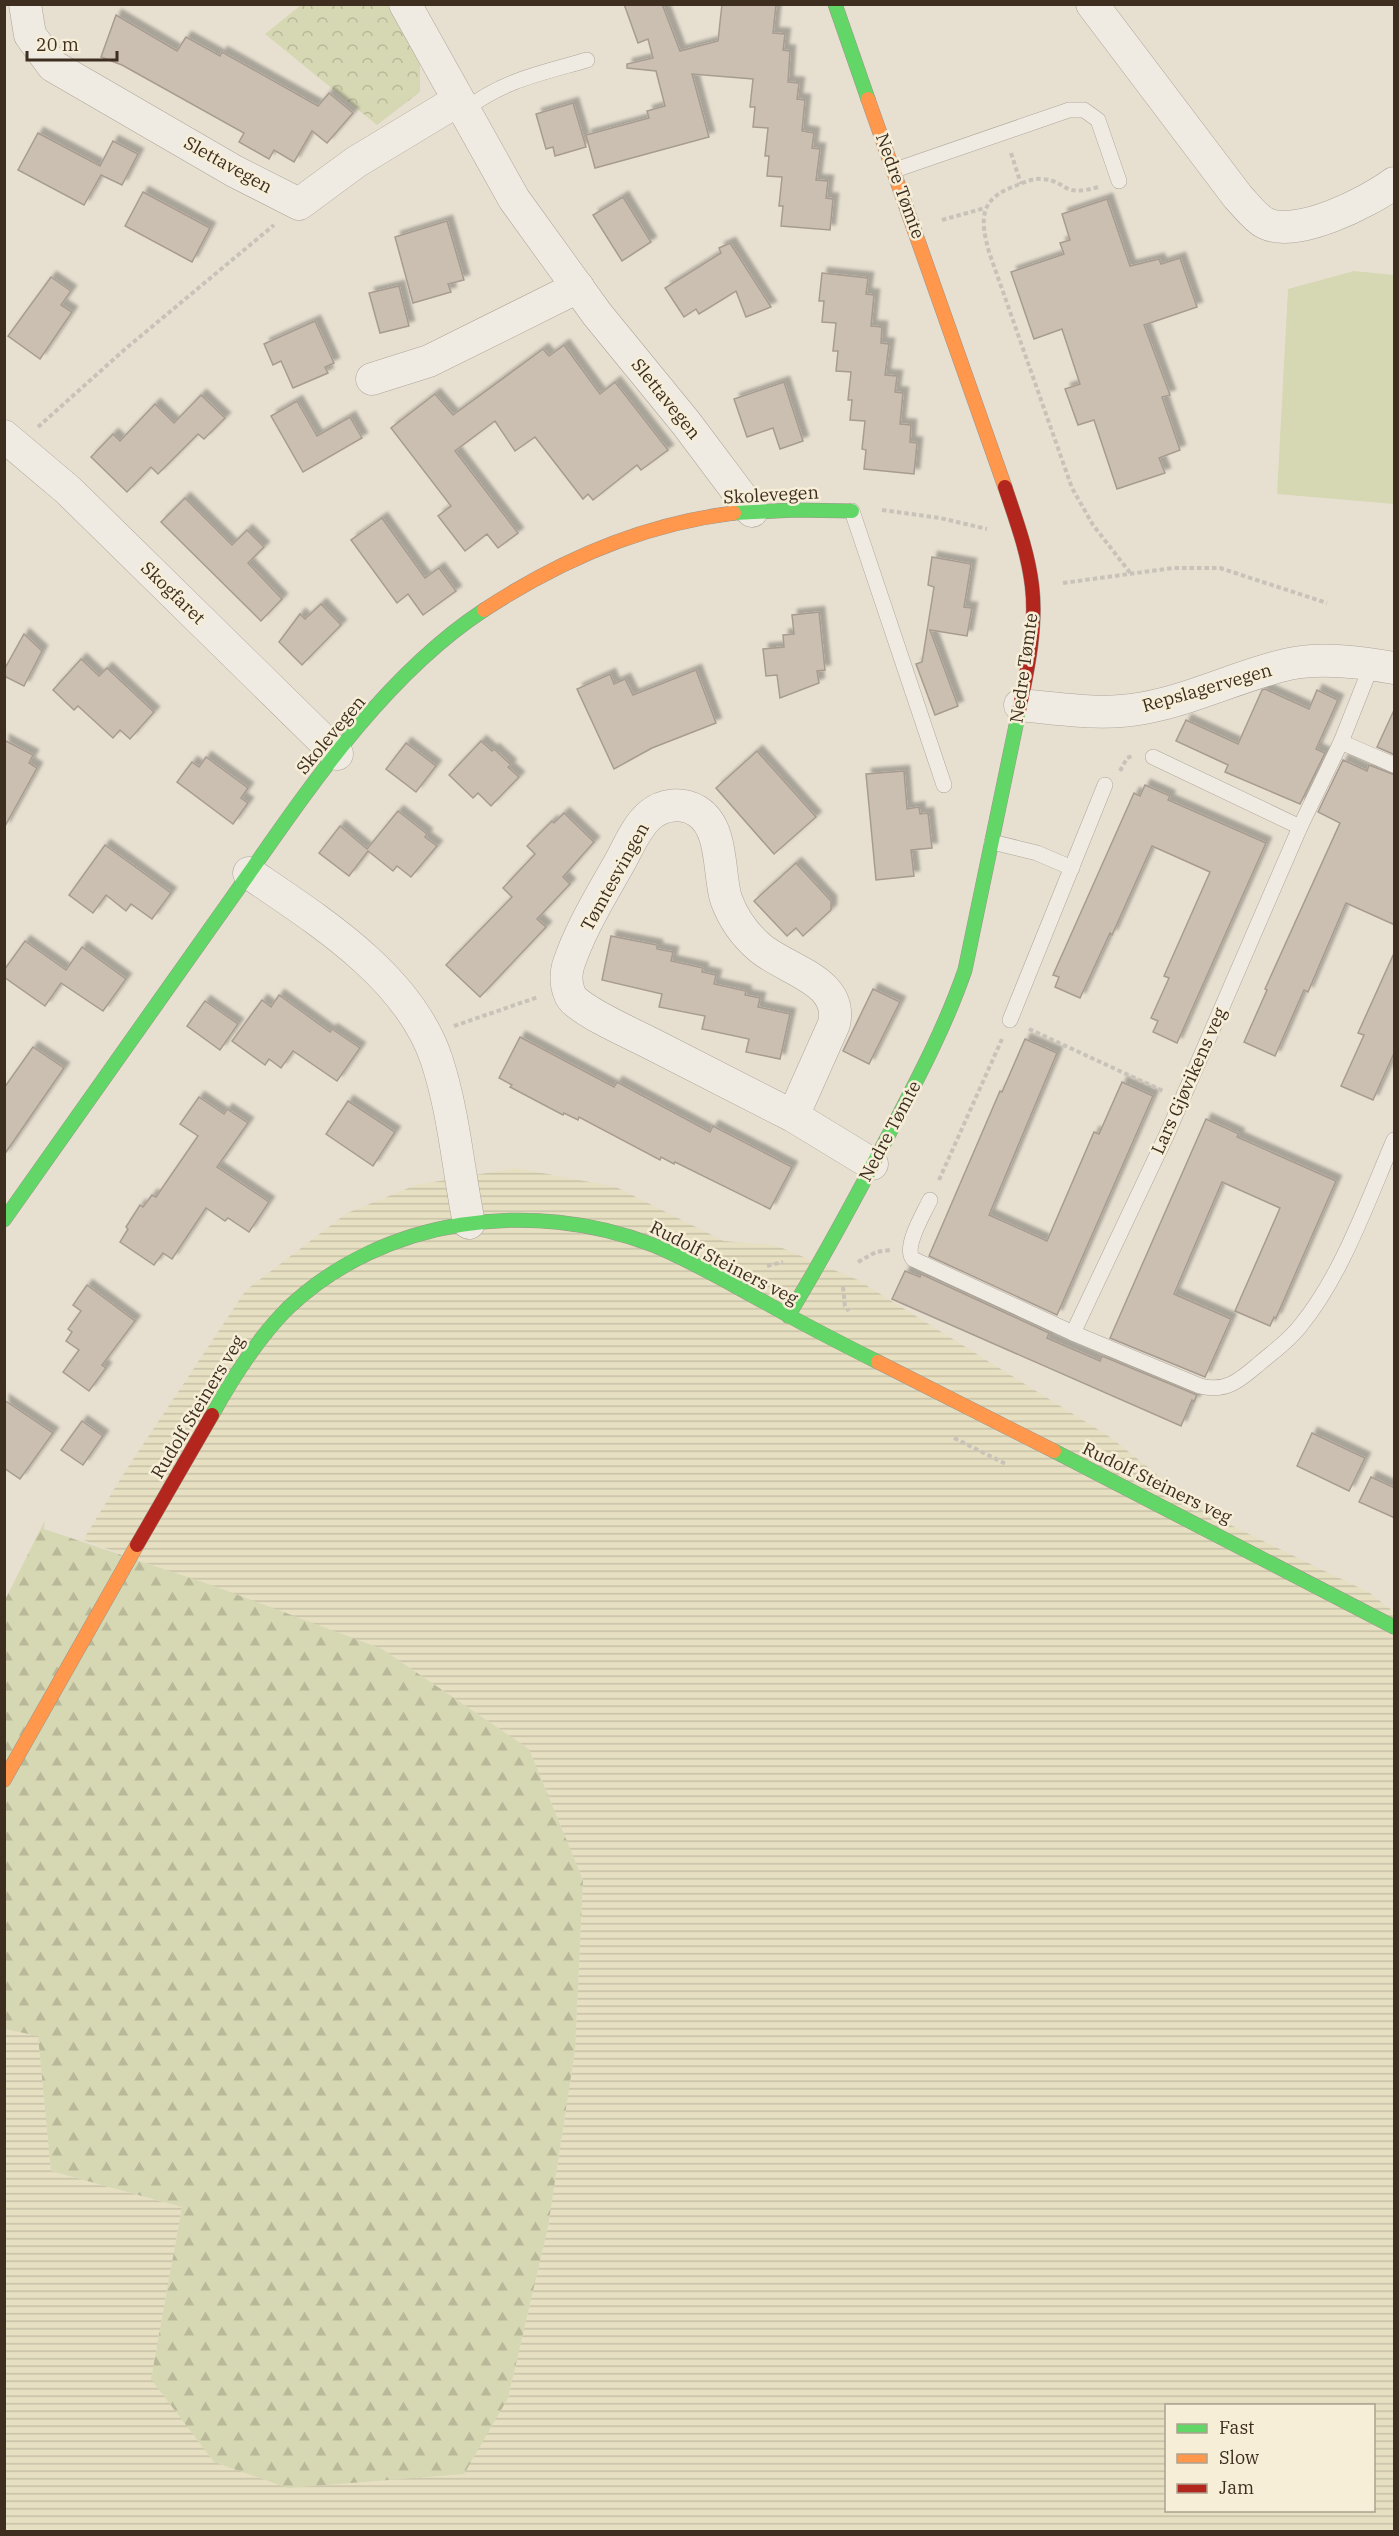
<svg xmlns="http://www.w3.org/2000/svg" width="1399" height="2536" font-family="'IBM Plex Serif',serif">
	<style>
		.farmland { fill: url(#farmland-rules); fill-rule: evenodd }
		.forest { fill: url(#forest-firs) }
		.park { fill: url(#park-crowns) }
		.pitch { fill: #d6d7b3 }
		.building { fill: #cbbfb2; stroke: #a89c90; stroke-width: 1.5; filter: url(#shadow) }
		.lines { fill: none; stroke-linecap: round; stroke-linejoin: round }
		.lane-casing { stroke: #ada599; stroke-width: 16 }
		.street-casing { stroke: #ada599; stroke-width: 33 }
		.fast-casing { stroke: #9c958a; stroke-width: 15 }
		.slow-casing { stroke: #9c958a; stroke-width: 15 }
		.jam-casing { stroke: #9c958a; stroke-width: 15 }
		.path { stroke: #c8c2b9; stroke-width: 4; stroke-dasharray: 4.5 3; stroke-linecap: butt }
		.lane { stroke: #efebe3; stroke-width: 15 }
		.street { stroke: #efebe3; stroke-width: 32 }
		.fast { stroke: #63d668; stroke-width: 14 }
		.slow { stroke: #ff974d; stroke-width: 14 }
		.jam { stroke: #b3261e; stroke-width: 14 }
		.labels { text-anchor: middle; stroke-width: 5; stroke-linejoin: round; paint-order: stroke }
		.street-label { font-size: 18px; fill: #3d2e20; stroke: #f7eed8 }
	</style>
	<defs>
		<pattern id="farmland-rules" width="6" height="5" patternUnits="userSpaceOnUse" patternTransform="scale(1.5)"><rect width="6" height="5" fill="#e6dfc2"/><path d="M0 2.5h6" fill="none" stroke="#c6c0a6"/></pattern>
		<pattern id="forest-firs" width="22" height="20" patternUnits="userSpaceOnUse" patternTransform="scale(1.5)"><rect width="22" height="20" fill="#d6d7b3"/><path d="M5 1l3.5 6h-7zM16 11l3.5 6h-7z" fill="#b9b99a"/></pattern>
		<pattern id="park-crowns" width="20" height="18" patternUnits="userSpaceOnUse" patternTransform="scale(1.5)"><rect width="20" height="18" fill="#d6d7b3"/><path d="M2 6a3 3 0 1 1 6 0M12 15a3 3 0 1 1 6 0" fill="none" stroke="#b9b99a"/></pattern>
		<filter id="shadow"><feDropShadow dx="5.5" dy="-5.5" stdDeviation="1.5" flood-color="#0004"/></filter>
	</defs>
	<rect width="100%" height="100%" fill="#e7e0d1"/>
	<path class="farmland" d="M516 1168 616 1187 724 1241 775 1245 858 1280 1110 1437 1204 1512 1370 1593 1394 1612V2531H5L4 2029 38 2035 51 2171 182 2207 151 2379 508 2398 548 2227 575 2050 583 1880 529 1749 382 1649 83 1540 126 1470 246 1290 347 1213 416 1185ZM1166 2406H1374V2510H1166Z"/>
	<polygon class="forest" points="45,1520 44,1529 214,1586 382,1649 529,1749 583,1880 575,2050 548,2227 508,2398 464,2474 288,2488 214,2462 151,2379 182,2207 51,2171 38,2036 5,2029 5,1600"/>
	<polygon class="park" points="301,5 389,5 420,58 420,92 377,125 265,34"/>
	<polygon class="pitch" points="1354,271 1394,275 1394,504 1277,494 1288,289"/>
	<g class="building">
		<polygon points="624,4 662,4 680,51 718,41 722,4 776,4 773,33 785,34 783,50 790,51 788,82 799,83 797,99 805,100 802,131 814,133 812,148 820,149 816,180 828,181 826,198 833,199 830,230 781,226 783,206 779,206 782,177 767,176 769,156 765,156 768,128 753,127 755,107 750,107 753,79 692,74 709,137 595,168 586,135 649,118 647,111 665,106 656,71 627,68 627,64 653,58 648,39 638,43"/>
		<polygon points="116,15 177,51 186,37 220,56 222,52 318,106 329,93 353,113 327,143 312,131 294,162 274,150 269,159 239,142 244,133 122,65 101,57"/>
		<polygon points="573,103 586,147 555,156 553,147 546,149 536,114"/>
		<polygon points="38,133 100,166 113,141 138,154 122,185 101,175 84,205 18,170"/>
		<polygon points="143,192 210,228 192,262 125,226"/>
		<polygon points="623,197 651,242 622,261 593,215"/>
		<polygon points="1107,199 1130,266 1159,259 1161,264 1180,258 1197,307 1144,325 1170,395 1162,397 1180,450 1159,458 1165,473 1117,489 1094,420 1078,425 1065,389 1080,384 1062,329 1034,339 1011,272 1064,254 1060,243 1070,240 1062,214"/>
		<polygon points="447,221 464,280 448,284 451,292 413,303 395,237"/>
		<polygon points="730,243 771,307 746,317 736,291 699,314 696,309 684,317 665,288 721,253 719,248"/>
		<polygon points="822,273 868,278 866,294 874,295 871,326 882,327 881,343 889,344 885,375 897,376 895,392 903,393 900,424 911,425 910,442 917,443 914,474 864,469 866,450 862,449 865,421 850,420 852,400 848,400 851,372 836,371 838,351 833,351 836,323 822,322 824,301 819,301"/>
		<polygon points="51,277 71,291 61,305 72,312 40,359 8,336"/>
		<polygon points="399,286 409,326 380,333 369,293"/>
		<polygon points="315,321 334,363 325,367 328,373 293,388 281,361 273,365 264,344"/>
		<polygon points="564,345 600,394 615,382 668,450 641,470 637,465 593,500 588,494 583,499 535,437 515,451 495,421 455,451 518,533 498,548 487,534 465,551 438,516 451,506 391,428 435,394 453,415 543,349 549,356"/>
		<polygon points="784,382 803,441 780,449 773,428 747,437 734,399"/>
		<polygon points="201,395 225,418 204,439 198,434 158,474 151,467 127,492 91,457 113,434 120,441 155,404 174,423"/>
		<polygon points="297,401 317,436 350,417 362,438 303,472 271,416"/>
		<polygon points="185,498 232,545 247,530 264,547 248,563 282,599 261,621 161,522"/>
		<polygon points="382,518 425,578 439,568 456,591 423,615 408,594 397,603 351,540"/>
		<polygon points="932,557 971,564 964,607 972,608 967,636 930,630 958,706 935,715 916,664 922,662 934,587 928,585"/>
		<polygon points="321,604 341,625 302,665 279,642 300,614 305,619"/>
		<polygon points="819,612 825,670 817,671 819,683 780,698 777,675 766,676 763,649 784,647 783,635 794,634 792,615"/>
		<polygon points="24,634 42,651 24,686 4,676 4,670"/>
		<polygon points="81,659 99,676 107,668 154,712 130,739 120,730 113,738 78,706 74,710 53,690"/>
		<polygon points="696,670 716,723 652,748 614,769 577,689 610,674 614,684 625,679 633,695"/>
		<polygon points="1265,689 1309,709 1317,690 1338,700 1316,749 1325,753 1300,804 1225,772 1228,765 1176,741 1186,720 1238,744 1262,690"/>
		<polygon points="1395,708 1395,755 1377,747"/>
		<polygon points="4,740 33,755 29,763 37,768 4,828"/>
		<polygon points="481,741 492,751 494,749 511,765 508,767 519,777 491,806 478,793 473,798 449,775"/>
		<polygon points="406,743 436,766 416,792 386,769"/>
		<polygon points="757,751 816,817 774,854 716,788"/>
		<polygon points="206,757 248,788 241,798 248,803 233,824 177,782 192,762 199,767"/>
		<polygon points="1343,760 1367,771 1369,765 1395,775 1395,925 1346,903 1308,992 1304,990 1275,1056 1244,1042 1267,990 1265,989 1340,823 1318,812"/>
		<polygon points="904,771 907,809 919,807 920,814 928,813 932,848 911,850 914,876 876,880 866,774"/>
		<polygon points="1145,785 1170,796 1168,800 1266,843 1177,1043 1153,1032 1158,1021 1151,1018 1169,978 1164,976 1210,872 1152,846 1112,935 1110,933 1080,998 1055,987 1059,977 1053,975 1134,793 1140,796"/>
		<polygon points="398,811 427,834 425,837 437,846 411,877 397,866 393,871 368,851 349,876 319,853 340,826 367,849"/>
		<polygon points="564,813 594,842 563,877 570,884 537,919 546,927 480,997 446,965 512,897 503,888 535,854 527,846 552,821 554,823"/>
		<polygon points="105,845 171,893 152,919 131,904 126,911 106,895 93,913 69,895"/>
		<polygon points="796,863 831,901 831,910 803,936 796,928 787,936 754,901"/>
		<polygon points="611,936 657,945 657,949 673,952 671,961 703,968 702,972 716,975 714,984 746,991 745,995 760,998 758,1007 790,1014 780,1059 746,1052 749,1039 702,1029 705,1016 659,1007 662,994 602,980"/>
		<polygon points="25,941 66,970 82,947 126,979 103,1011 61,983 45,1006 4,977 4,970"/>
		<polygon points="1395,951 1395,1051 1373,1100 1341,1086 1364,1035 1358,1033"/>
		<polygon points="873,989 900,1002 869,1064 843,1051"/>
		<polygon points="279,995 330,1032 332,1029 360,1048 337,1081 293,1051 281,1068 269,1059 265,1065 232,1041 262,1000 271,1007"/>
		<polygon points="205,1001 238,1024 220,1050 187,1026"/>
		<polygon points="520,1037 614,1087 617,1082 710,1132 713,1126 792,1167 770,1209 675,1162 674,1164 661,1157 660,1160 579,1117 578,1120 564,1113 563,1115 510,1087 512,1085 499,1078"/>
		<polygon points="1025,1039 1057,1053 989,1215 1047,1241 1094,1132 1099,1134 1122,1082 1153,1096 1057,1315 929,1256 1000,1091 1002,1092"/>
		<polygon points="33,1047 64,1068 4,1155 4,1088"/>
		<polygon points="199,1097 224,1114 227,1109 248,1123 217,1167 269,1202 249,1232 228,1218 225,1221 206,1208 172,1259 163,1253 154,1265 120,1242 128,1229 126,1227 140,1205 143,1207 152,1195 156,1197 198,1136 180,1124"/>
		<polygon points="348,1101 395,1132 373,1166 326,1134"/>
		<polygon points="1206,1119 1239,1134 1237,1137 1336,1181 1276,1318 1274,1317 1270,1326 1235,1311 1280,1208 1222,1182 1174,1294 1231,1319 1205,1377 1110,1338"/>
		<polygon points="905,1271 920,1277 921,1274 1049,1333 1047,1338 1100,1361 1102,1356 1197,1395 1194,1402 1192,1400 1181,1426 892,1299"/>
		<polygon points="87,1285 135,1321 102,1365 106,1368 89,1391 63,1372 79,1350 66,1341 72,1332 68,1329 81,1311 73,1305"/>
		<polygon points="4,1400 53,1433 20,1479 4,1468"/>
		<polygon points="82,1421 103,1436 83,1465 61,1450"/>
		<polygon points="1312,1433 1365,1458 1349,1491 1297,1466"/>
		<polygon points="1371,1477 1395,1488 1395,1518 1359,1502"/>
	</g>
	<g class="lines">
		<g class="lane-casing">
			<g id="lane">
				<path d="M463 111C504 80 538 74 587 60"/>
				<polyline points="895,170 1069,110 1084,110 1098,120 1119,181"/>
				<polyline points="852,511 944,785"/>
				<polyline points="1341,742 1394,765"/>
				<polyline points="1153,757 1300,827"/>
				<polyline points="992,842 1037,853 1072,868"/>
				<polyline points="1010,1020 1105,785"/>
				<path d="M930 1200C924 1213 903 1247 913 1259L1073 1333 1200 1386C1227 1393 1241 1379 1260 1363 1274 1351 1290 1340 1301 1325 1342 1275 1368 1200 1394 1140"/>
				<polyline points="1073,1333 1168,1132 1300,827 1341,742 1372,664"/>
			</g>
		</g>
		<g class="street-casing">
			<g id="street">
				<polyline points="25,4 30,35 53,66 234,171 299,204 356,162 457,101"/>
				<polyline points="405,4 514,199 597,314 686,423 752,511"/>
				<path d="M1092 4 1238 197C1245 204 1255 218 1265 223 1296 239 1369 202 1394 183"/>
				<polyline points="372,379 429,361 578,287"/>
				<polyline points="4,436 68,490 337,754"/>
				<path d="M1020 705C1062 709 1102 716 1144 708 1194 699 1240 675 1289 664 1323 657 1361 662 1394 668"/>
				<path d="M249 873C318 920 410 977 437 1061 454 1113 458 1169 469 1223"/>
				<path d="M793 1116C746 1092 699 1068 652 1044 629 1032 597 1019 577 1003 573 1000 570 996 569 992 566 984 566 974 568 966 580 929 602 894 621 860 629 845 637 826 650 815 663 804 682 802 697 811 724 828 718 872 726 899 733 918 744 934 759 947 785 970 844 980 834 1024L793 1116 872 1164"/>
			</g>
		</g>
		<g class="fast-casing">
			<g id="fast">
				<polyline points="835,4 868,99"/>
				<polyline points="734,513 795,510 852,511"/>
				<path d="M4 1220C77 1116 151 1013 224 909 298 805 376 681 484 610"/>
				<path d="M788 1316C824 1257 856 1197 888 1136 916 1082 945 1028 965 970L1019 711"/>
				<path d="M212 1415C233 1377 257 1339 288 1308 384 1217 532 1198 653 1245 692 1261 729 1283 766 1303 803 1324 840 1343 878 1362"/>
				<polyline points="1054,1451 1394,1627"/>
			</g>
		</g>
		<g class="slow-casing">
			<g id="slow">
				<polyline points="868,99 1005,487"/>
				<path d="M484 610C560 560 643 524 734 513"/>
				<polyline points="878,1362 1054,1451"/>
				<polyline points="4,1780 137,1545"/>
			</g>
		</g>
		<g class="jam-casing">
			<g id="jam">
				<path d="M1005 487C1016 520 1028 552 1032 586 1037 627 1027 672 1019 711"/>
				<polyline points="137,1545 212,1415"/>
			</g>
		</g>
		<g class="path">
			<polyline points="1011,153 1021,184"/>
			<path d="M1098 187C1061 198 1069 181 1042 179 1032 178 1023 183 1015 186 979 199 980 219 989 252L1072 488 1093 525 1131 574"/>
			<polyline points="942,220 985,208"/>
			<polyline points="38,427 124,350 274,225"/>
			<polyline points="882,510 940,518 987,529"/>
			<polyline points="1063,583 1173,568 1220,568 1327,603"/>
			<polyline points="1120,771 1127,758 1132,756"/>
			<polyline points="454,1026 538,997"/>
			<polyline points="1029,1029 1163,1091"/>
			<polyline points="939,1180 1002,1039"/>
			<polyline points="858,1262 876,1252 890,1250"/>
			<polyline points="767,1266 783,1262"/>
			<polyline points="843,1287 845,1306 849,1311"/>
			<polyline points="954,1438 1006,1464"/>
		</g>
		<use href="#lane" class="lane"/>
		<use href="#street" class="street"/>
		<use href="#fast" class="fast"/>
		<use href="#slow" class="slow"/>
		<use href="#jam" class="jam"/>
	</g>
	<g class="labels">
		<g class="street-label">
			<text transform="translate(228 165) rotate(29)" y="6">Slettavegen</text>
			<text transform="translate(900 186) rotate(70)" y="6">Nedre Tømte</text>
			<text transform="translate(666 399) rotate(51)" y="6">Slettavegen</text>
			<text transform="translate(771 495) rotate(-3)" y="6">Skolevegen</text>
			<text transform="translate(173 593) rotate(44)" y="6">Skogfaret</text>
			<text transform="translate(1024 668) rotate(-82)" y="6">Nedre Tømte</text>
			<text transform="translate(1207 688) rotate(-16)" y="6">Repslagervegen</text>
			<text transform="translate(331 735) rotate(-50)" y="6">Skolevegen</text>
			<text transform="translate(615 877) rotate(-61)" y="6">Tømtesvingen</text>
			<text transform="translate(1189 1081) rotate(-66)" y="6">Lars Gjøvikens veg</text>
			<text transform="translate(890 1131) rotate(-62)" y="6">Nedre Tømte</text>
			<text transform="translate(724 1263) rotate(27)" y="6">Rudolf Steiners veg</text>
			<text transform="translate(198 1407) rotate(-59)" y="6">Rudolf Steiners veg</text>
			<text transform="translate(1157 1483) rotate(26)" y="6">Rudolf Steiners veg</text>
		</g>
	</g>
	<rect width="1399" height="2536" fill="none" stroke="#3d2e20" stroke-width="12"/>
	<rect x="1165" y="2404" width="210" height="108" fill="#f7eed8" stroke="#ada18e" stroke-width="1.5"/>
	<rect x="1177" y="2424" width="30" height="9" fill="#63d668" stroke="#ada18e" stroke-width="1.5"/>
	<text x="1219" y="2434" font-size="18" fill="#3d2e20">Fast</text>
	<rect x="1177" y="2454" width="30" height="9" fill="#ff974d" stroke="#ada18e" stroke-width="1.5"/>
	<text x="1219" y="2464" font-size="18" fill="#3d2e20">Slow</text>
	<rect x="1177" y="2484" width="30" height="9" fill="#b3261e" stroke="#ada18e" stroke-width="1.5"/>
	<text x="1219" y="2494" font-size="18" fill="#3d2e20">Jam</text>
	<path d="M27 51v9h90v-9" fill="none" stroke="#3d2e20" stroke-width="3"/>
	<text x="36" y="51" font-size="18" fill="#3d2e20" stroke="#f7eed8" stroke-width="4.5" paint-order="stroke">20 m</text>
</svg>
